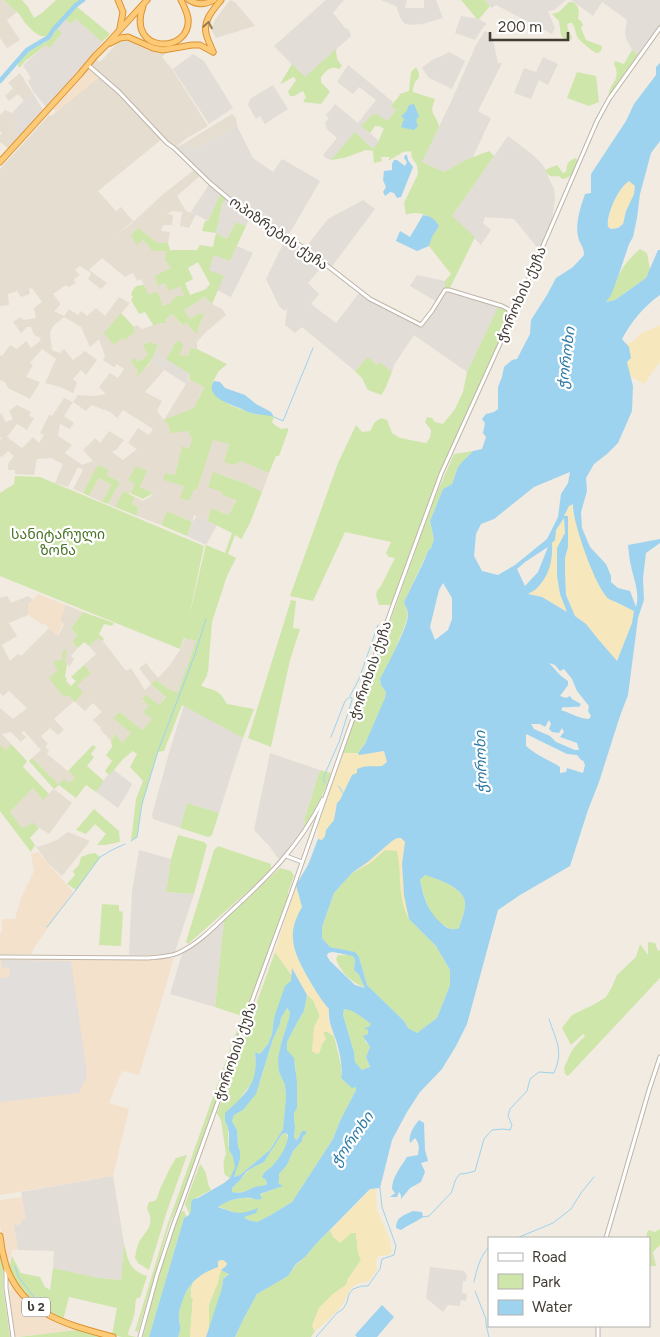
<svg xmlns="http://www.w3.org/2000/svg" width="660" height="1337" font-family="Figtree,'Noto Sans Georgian',sans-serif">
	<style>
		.residential { fill: #e5ddd0; fill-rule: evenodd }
		.commercial { fill: #f4e1cc }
		.industrial { fill: #e3ddd7 }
		.green { fill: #cfe6aa; fill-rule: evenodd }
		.sand { fill: #f7e7bc }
		.parking { fill: #e1dedb }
		.water { fill: #9dd3ef; fill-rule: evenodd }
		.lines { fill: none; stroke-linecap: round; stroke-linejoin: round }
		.stream { stroke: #9dd3ef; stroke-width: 1 }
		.river { stroke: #9dd3ef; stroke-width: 4.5 }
		.tertiary-casing { stroke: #bfb5a8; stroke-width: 5 }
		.trunk-casing { stroke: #dc9231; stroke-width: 7 }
		.tertiary { stroke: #fff; stroke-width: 3 }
		.trunk { stroke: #fdcb78; stroke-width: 5 }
		.oneway { stroke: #967c52 }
		.labels { text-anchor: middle; stroke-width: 4.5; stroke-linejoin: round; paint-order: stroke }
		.shield { fill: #fff; stroke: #7b7670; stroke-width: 1 }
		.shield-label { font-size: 12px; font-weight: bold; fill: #423b33 }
		.street-label { font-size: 14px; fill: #423b33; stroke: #fff }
		.park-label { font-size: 14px; fill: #497327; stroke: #fff }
		.water-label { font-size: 15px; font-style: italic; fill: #2d7aa4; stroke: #fff }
	</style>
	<rect width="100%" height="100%" fill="#f1ebe2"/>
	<g class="residential">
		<polygon points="0,0 4,0 17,12 7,20 20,40 7,48 0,38"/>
		<polygon points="230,0 235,2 255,26 216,38 211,29 215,20"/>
		<path d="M123 37 137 45 149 51 165 54 162 57 172 69 208 126 187 138 174 148 162 139 98 191 116 211 121 207 133 221 116 235 131 224 161 196 195 169 201 175 177 196 186 211 196 214 189 228 180 226 182 212 172 211 167 214 173 215 172 225H163L161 231 170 232 168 243H158L154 240H143L149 246 166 251 171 268 158 286 165 283 180 285 184 296 163 306 156 291 149 296 141 279 137 281 133 273 125 277 102 258 89 270 107 283 101 289 88 279 91 273 80 266 75 270 80 275 74 279 76 283 69 287 66 285 53 294 60 303V305L54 311 64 316 69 309 78 315 81 311 87 316 96 308 105 316 119 297 130 303 105 333 122 337 135 332 134 327 137 325 142 329 159 323 166 322 165 320 172 314 181 325 185 322 197 333 199 325 205 313 198 314 190 319 184 310 205 297 212 304 222 309 226 315 206 332 197 342V349L190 348 188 357 180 355 175 343 166 359 156 352 158 345 148 355 138 362 132 361 138 371 137 376 149 365 151 361 164 370 145 392 162 401 157 411 164 420 189 379 204 386 194 408 188 431 192 439 189 449 182 447 175 475 164 480 197 490 213 439 229 444 224 462 241 461 269 473 262 492 247 484 225 476 222 495 236 499 229 515 212 508 208 521 194 515 192 522 167 511 161 525 137 516 138 507 132 504 135 497 143 501 150 497 153 493 140 487 147 471 129 480 135 484 129 494 123 491 115 507 108 504 120 482 105 475 109 470 98 466 92 475 83 493 73 489 83 470 78 467 68 487 55 483 63 464 51 458 37 459 34 475 15 474V470H8V464L14 456 8 451 2 457 0 456V440L2 438 0 437V414L1 413 6 422 13 419 9 411 17 405 31 412 29 416 34 418 27 430 17 424 7 437 22 448 33 437 39 443 44 435 40 433 49 415 52 416 64 398 73 402 78 395 95 396 106 394 99 387 110 373 118 378 124 369 117 364 114 367 103 360 105 356 99 339 90 347 81 327 64 317 53 326 50 333 52 350 60 353 64 349 73 360 85 351 97 360 86 375 81 370 73 379 77 383 73 393 60 387 45 383 56 359 42 349 30 363 33 365 26 377 40 382 30 399 8 388 5 382 0 380V355L2 356 10 345 17 349 26 341 31 348 39 342 41 338 34 335 31 327H27L21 333 13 322 21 317 23 320 36 318 34 308 42 302 33 289 29 288 30 294 21 297 17 291 8 294 9 305 0 306V169L49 115 51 116 100 76 92 64 96 59 100 62ZM73 402 86 411 91 405 110 412 117 418 123 410 153 429 149 435 138 428 128 443 137 449 123 460 112 452 117 449 124 440 109 431 100 443 95 438 83 450 93 461 82 465 65 453 72 445 58 436 60 424 70 429 74 423 64 416Z"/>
		<polygon points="20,73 32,92 24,101 18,94 9,101 5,96 13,88 8,83"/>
		<polygon points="5,110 12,113 18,122 12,128 20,136 9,149 0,142 0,135 2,133 0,131 0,115"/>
		<polygon points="232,114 236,118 237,126 196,148 183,144"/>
		<polygon points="99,478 111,485 102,502 89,496"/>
		<polygon points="7,596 11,603 28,596 33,600 28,604 28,615 9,623 17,636 2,645 10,661 18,654 21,656 49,628 58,636 64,625 60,620 66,605 83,612 71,629 77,635 72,642 78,648 71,656 74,659 69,667 65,661 55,661 66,695 69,696 74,701 54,719 64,730 58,735 50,728 41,736 48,744 45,747 49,750 47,754 75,777 69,783 58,785 32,758 41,750 24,731 21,733 26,737 21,742 11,732 2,734 11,744 6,750 0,745 0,708 13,719 27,708 9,691 3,696 0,693 0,598"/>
		<polygon points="98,637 103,641 126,671 131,668 145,690 151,684 139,668 146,663 158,678 170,665 180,650 185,638 197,641 178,692 170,690 156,680 151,684 166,696 159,705 146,695 142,700 150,706 153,719 142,730 120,712 114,718 132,733 122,743 114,735 111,741 100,729 101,728 93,720 102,712 93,703 85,711 75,702 83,693 76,685 91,673 84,665 96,654 89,646"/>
		<polygon points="33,788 43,799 54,789 72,803 49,834 32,823 28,826 22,829 10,812"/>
		<polygon points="68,832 90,841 62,876 47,862 35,845 38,847 47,844 57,840"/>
	</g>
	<g class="commercial">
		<polygon points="88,69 101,76 56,112 53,107"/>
		<polygon points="38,594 66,605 60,620 65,625 62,626 57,636 45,624 43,625 28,615 28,604 33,600"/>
		<polygon points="38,852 73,892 33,949 32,954 0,954 0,933 2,932 2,919 15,919 21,898 34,871 31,854"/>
		<polygon points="174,958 139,1075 122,1071 109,1103 129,1109 113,1176 0,1195 0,959"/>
		<polygon points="22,1197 26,1219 21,1220 21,1224 14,1225 18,1250 12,1250 9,1268 3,1246 0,1224 0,1200"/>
		<polygon points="10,1281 19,1294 30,1305 37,1311 56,1322 77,1330 15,1337 8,1291 11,1290"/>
	</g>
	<g class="industrial">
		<polygon points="326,0 344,0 333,13 345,28 348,29 351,36 305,78 274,46"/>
		<polygon points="381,0 407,0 405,8 424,8 424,0 436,0 443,18 422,24 409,25 404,23 401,19 396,6"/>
		<polygon points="484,0 566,0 554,10 548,11 555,28 552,34 496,5 492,8"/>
		<polygon points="571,0 660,0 660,28 639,56 632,50 626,38 625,33 627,20 602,2 593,16"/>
		<polygon points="461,16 479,19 487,24 484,26 475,40 455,33"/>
		<polygon points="65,19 71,24 76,19 102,42 47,108 33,91 28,81 31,78 23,65 46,45 50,48 62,33 57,28"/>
		<polygon points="485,31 492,35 498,63 502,63 478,111 491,118 473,157 444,172 422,162 450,104 476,45"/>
		<polygon points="449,52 465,61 452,89 429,78 422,68 432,60 442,56"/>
		<polygon points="193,54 204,61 233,108 209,124 173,69"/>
		<polygon points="543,57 558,64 548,85 539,80 531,99 514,93 524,68 536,72"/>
		<polygon points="348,65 393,102 391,106 396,110 387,121 362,126 380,142 373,149 355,132 331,160 326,158 323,155 337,138 327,129 325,122 329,119 326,115 335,104 358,123 376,100 359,87 353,94 337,82"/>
		<polygon points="273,85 288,109 265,124 260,116 256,119 248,105 250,99"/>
		<polygon points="32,92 43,110 20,136 12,128 18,122 12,113"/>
		<polygon points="237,126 253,158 273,172 282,159 320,181 288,236 265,225 261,220 251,214 246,226 236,222 227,239 216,233 222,204 221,193 208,221 191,212 210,183 174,148 183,144 196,148"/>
		<polygon points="508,136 533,155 543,165 554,189 555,199 551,226 540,251 514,219 485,217 483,223 491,230 481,245 452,216"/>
		<polygon points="363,200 375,209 330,269 324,264 308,283 319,294 311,304 336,323 360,292 370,299 421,324 437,302 410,286 417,275 445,281 445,290 499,305 467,372 414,335 394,365 392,372 380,362 377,365 368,357 355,371 302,327 295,333 285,325 287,308 285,311 279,306 266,279 286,238 320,261 306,247 328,219"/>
		<polygon points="237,246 253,253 231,297 217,290 223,276 208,270 215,254 230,261"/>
		<polygon points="156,352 190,374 186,384 151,361"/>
		<polygon points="197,516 217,525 206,545 187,536 192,522"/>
		<polygon points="184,705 243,738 219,813 187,803 180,828 153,819 152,815 169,753"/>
		<polygon points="270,753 320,770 305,817 304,828 280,861 270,847 254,830"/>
		<polygon points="114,770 132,784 128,792 118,808 96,792 106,777"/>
		<polygon points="139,850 171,859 166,892 194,894 175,952 164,954 149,955 129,955 132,891"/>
		<polygon points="224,921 215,1007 170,994 182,954 197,945"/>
		<polygon points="113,1176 124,1243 121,1280 99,1278 53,1268 54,1251 18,1250 14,1225 21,1224 21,1220 26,1219 21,1192"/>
		<polygon points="430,1267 464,1271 467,1275 466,1281 463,1281 462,1293 467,1294 466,1301 461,1300 460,1306 448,1305 443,1312 426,1298"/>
	</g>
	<g class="green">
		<polygon points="4,0 22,0 28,7 34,18 42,13 56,0 80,0 55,27 48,36 40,36 33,31 25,23 20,15"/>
		<polygon points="461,0 484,0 490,6 479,19 477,19"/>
		<path d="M569 2H573C580 7 579 11 578 19L581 21 583 25 581 28 586 40 602 46 601 51C600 51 599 53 597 53 594 53 580 41 578 38 575 33 576 28 572 23H569L567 25 568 29 572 38 570 41H566L561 35 559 21 552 14 559 12Z"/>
		<polygon points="76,6 110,34 102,42 76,19 71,24 65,19"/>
		<polygon points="57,28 62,33 50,48 46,45 28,59 26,60 20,67 18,67 18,64 26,53 36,47 46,42 51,38"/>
		<path d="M336 49 337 59 342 66 339 69C330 65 326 71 321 77V82L330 92 321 104 303 102 306 97 303 91 294 96H290L288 92 296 80 294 77C288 79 287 82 280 84L292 64 305 77Z"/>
		<path d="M632 50 639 56 609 99C606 84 623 82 614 64L615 61 624 64Z"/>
		<path d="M416 67 419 73V78C414 82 413 86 413 92L435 99C428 116 436 113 439 127L422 162 444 172 466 160 489 151 494 156 452 216 475 237 449 290H445V281L451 274 429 246 432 237 439 226C433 215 417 210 406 215L404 203 418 174 417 165 412 158 411 151 403 152 388 161 390 157H381L382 161 374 163 373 151 366 150 344 158 331 160 355 132 373 149C379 143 380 136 384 129L379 126H375L370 133 361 126 373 114 378 115 387 121 396 110 391 106C394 101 398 99 400 94L409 91 411 72Z"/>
		<polygon points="577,72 596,76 599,102 589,106 567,98"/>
		<path d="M575 158 580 161C575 169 572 179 562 179L559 176C551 177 549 177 545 170L557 165 563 173 566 172C567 164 567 162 575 158Z"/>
		<path d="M221 193 227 197 222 204 216 233 227 239 236 222 246 226 230 261 214 255 209 270 224 276 212 304 205 297 184 310 190 319 198 314 205 313 199 325 197 334 186 323 182 325 172 314 165 320 167 323H159L154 326 145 312 139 314 131 300 133 297 131 294C134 287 136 285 144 285L149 295 157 291 163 306 170 303 176 296H184L180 286 169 291 165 283 158 286 155 276 171 268 165 260 166 251H152L149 246 143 240 137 245 131 235 138 228 158 243H168L170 250H197L200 245 213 247 216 233 202 231 205 221H208ZM198 262 210 284 206 289 190 295 185 283 193 279 188 268Z"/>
		<path d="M640 249 647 253 650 269 646 278 615 300 605 302C612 293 614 283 620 273 625 263 632 256 640 249Z"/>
		<polygon points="499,305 508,309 513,315 452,450 393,605 379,605 376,595 377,591 381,586 395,558 389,557 386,553 391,542 345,532 313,601 290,596 338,463 356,425 362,432 370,431 375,422 381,418 387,420 392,433 400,438 426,443 430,438 431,430 425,422 427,417 432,418 435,422 443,424 455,409 463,392 467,372"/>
		<polygon points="121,313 134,327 135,332 125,340 122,338 114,345 104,333"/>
		<polygon points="179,340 183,345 180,355 188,356 190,348 197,349 227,364 218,372 212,384 219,398 230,405 248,412 259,415 266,414 274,417 272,422 275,425 281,429 288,428 288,431 279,456 276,456 269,473 241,461 234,465 224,462 229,444 213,440 197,490 194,489 189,501 180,498 184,486 163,480 165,473 175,475 182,446 189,449 192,439 188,431 170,433 169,426 164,420 194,408 204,387 189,379 190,374 166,359 175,343"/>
		<path d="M149 342 158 345C154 358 147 368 136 377L138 371 131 361 135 358 138 362 148 355 143 345Z"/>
		<polygon points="368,357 377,365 380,362 392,372 385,389 381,395 368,390 362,378 355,371"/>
		<path d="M473 451 458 467 452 484 443 489 430 521 434 539 431 548 428 551 404 602 408 614 405 625 391 660 380 679 381 685 386 692C384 709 369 740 358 753H343L434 499 454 454Z"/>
		<polygon points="98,465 109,470 106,475 120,482 108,504 102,502 111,485 99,478 89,496 83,493 92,475"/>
		<polygon points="136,466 147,471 140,487 153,493 143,499 130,493 135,484 128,480"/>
		<path d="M213 472 247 484 262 492 250 523 242 538 241 539 235 535 228 554 236 558 227 576 212 622 208 672 206 674H208L201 686C215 691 219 689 227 704L254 709 243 738 182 705 164 751 158 752 142 804 137 837 131 841 136 799 143 781 130 767 137 754 133 751 123 759 114 770 109 775 105 771 112 761 106 755 112 747 111 741 115 734 122 743 131 733 113 718 120 712 142 730 152 719 143 712 149 706 142 699 146 695 159 705 166 697 151 684 156 680 170 690 178 692 196 641 184 638 180 649 0 576V493L14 484 15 476 40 477 204 546 188 621 206 545 225 553 232 533 208 521 211 508 229 515 236 500 222 495V492L208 487Z"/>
		<polygon points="123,491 135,497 132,504 138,507 137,516 115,507"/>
		<polygon points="167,511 192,522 187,536 161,525"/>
		<polygon points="291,600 296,601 293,628 300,629 290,660 271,747 248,738"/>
		<polygon points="83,612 114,623 112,626 104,624 99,634 104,639 103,641 98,638 89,646 84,642 78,648 72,642 77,635 71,629"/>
		<polygon points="63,650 67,650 65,661 67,664 65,676 67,680 66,681 71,686 76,681 71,677 84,665 91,673 77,685 83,693 75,702 69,696 63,696 49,678 58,670 53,662 55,661 62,660"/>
		<polygon points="11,744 27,761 23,767 49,794 43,800 33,788 10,812 22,828 28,826 32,822 39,828 30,838 35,845 31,852 0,811 0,745 6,750"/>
		<polygon points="93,745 96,747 91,754 94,757 87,766 104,781 96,792 86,785 76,798 59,785 54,789 29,761 32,758 58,784 64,779 69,783 75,777 68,771"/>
		<path d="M320 770 331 773C325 793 314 811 304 828L305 817Z"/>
		<polygon points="187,803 219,813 212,835 208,837 180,828"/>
		<polygon points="94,809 119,831 120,842 105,845 97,845 106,834 95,824 86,834 76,830"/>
		<polygon points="178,835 204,842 207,845 194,894 166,892 171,859"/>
		<polygon points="218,846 271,864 271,869 255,885 188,944 186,942 214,850"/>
		<polygon points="385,850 397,850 409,919 436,946 450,970 450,985 437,1018 417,1033 408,1028 404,1021 367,985 359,957 349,951 330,947 322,938 322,927 334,893 352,873 370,863"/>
		<polygon points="95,853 100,857 76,890 67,884 75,875 73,871 79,865 81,857 89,854"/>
		<polygon points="280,868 291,871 294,876 288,892 288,896 183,1195 170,1223 138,1332 135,1331 167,1226 242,1016 215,1007 224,921"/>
		<path d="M425 874C436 879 465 888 465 902 466 910 461 920 459 928L455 930C430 923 426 903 420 880Z"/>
		<polygon points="102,904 119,905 119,911 123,912 121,946 99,945"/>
		<path d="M648 942 655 943 658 951 660 950V978L568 1076 565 1074 564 1067C568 1061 569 1055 573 1049 577 1044 581 1040 585 1036L583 1034 571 1045 562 1028 572 1015 595 1004 606 997 612 987 617 975 636 957 640 944 648 955Z"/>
		<path d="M275 952 292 976 291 981 274 1018 272 1034 268 1044 260 1054 255 1052 256 1064 255 1076 252 1084 246 1090 225 1121C230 1130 227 1138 229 1148 230 1154 236 1160 235 1167 235 1170 232 1175 230 1178L225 1175C223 1167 223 1161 226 1154L221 1120 217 1113Z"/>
		<path d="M338 955H353L355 960 354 970 359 975 366 988C352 983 341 973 336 959Z"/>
		<path d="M307 995 313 1000 320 1016 314 1028 319 1053 322 1044 326 1039 323 1033 326 1031 334 1036 341 1065V1078L356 1086V1090L340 1121 333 1139 292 1202 269 1216 257 1222 248 1220 244 1217V1214L236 1213 217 1206C226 1202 235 1198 245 1198 251 1198 256 1200 262 1199L259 1195 282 1186 277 1183 279 1180V1174L287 1165 293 1151 302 1141 303 1136 299 1135 297 1140 294 1138 295 1126 294 1121V1113L297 1108 296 1077 295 1062 286 1050 287 1042 298 1021 304 1011Z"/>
		<polygon points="287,1008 290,1012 289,1018 281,1044 279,1072 285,1085 286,1097 283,1129 270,1150 240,1175 234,1177 240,1151 238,1146 237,1130 232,1121 234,1115 243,1110 260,1082 273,1039 280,1024 281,1018"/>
		<path d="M344 1009C354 1010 363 1017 371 1024 368 1030 368 1035 365 1041L370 1047 366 1057 370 1068 362 1070 355 1062 354 1052 343 1015Z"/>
		<path d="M286 1133C292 1142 280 1158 273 1165 269 1170 265 1170 262 1176L266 1180 267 1184C264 1186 261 1186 258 1186 247 1189 245 1195 232 1192V1188L241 1179 246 1173 252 1168 264 1162 282 1134Z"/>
		<path d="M187 1155 167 1211 149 1270 138 1263 135 1258C136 1253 137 1246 139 1242 148 1228 155 1226 147 1208L149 1202 155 1201 157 1198 160 1189 170 1168 176 1158Z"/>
		<path d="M200 1164C210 1175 205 1181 211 1190 206 1193 194 1198 191 1202L192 1211 190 1215 185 1204Z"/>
		<path d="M184 1211 187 1217 184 1218 149 1337H143C153 1295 162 1251 181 1212Z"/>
		<polygon points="660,1229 660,1245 653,1252 656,1266 649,1266 649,1238 640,1238 643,1237 646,1237 648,1230 655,1232"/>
		<polygon points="330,1230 334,1238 351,1233 356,1233 358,1252 361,1260 348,1279 346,1285 333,1294 319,1308 312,1326 315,1331 311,1337 235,1337 244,1318 257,1294 288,1276 296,1265 305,1257 315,1245"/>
		<path d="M124 1243C128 1260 129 1270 147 1276L140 1298H137C134 1304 136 1309 134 1315 133 1322 129 1327 128 1335L136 1337H122L112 1335 117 1308 69 1297 63 1320 46 1311 33 1302 21 1290 9 1268 12 1256 21 1273 40 1277 45 1287 50 1290 53 1268 99 1278 121 1280Z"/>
		<polygon points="0,1250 3,1263 3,1288 10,1337 0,1337"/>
		<polygon points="221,1270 229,1273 223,1279 222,1288 209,1331 209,1304 217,1284"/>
		<path d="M194 1279 191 1289V1297L193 1300 192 1305V1311L190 1337H178C183 1324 178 1324 179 1313 180 1300 188 1289 194 1279Z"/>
		<polygon points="77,1330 101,1337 18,1337"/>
	</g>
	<g class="sand">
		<path d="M629 181 635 186 634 194 626 211 623 224 618 228 611 229 608 227C607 214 618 188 629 181Z"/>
		<path d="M660 325V362L644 384 630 376 627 361 625 344C638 341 633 339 641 334 647 330 654 329 660 325Z"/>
		<polygon points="573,504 572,510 609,599 634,611 632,623 617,661 598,639 586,624 575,616 566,595 565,573 565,558 568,547 567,539 568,526 564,517 565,533 557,548 557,576 560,594 568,613 542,597 528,594 538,587 553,554 552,543 555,540 556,530 562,522 569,506"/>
		<polygon points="384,751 387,762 382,766 357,773 350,779 336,808 334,820 326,830 325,836 322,840 318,839 318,826 343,753 358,753 359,755"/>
		<path d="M397 838H401L405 842 402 864 404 895 409 919C397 898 402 873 397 851L385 850 370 863 352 873 369 861 392 841Z"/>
		<path d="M296 885 302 907C286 934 293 952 307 976 314 988 320 999 329 1009L328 1019 334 1036 326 1031 323 1033 326 1039 322 1044 319 1053 317 1054 312 1051 314 1027 320 1016 313 1000 307 995 293 969 292 976 275 952Z"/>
		<path d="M375 1188 377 1210 390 1241 392 1252 389 1255 378 1256 376 1263 377 1270 369 1281C345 1285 353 1290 341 1306 335 1315 324 1323 315 1331L312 1326 319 1308 333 1294 346 1285 348 1279 361 1260 358 1252 356 1233H351L340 1243 334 1238 330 1230 371 1189Z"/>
		<path d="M223 1260 227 1262 226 1266 221 1270 219 1276 218 1283 209 1304V1331L206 1337H190L192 1311V1305L193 1300 191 1297C192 1276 199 1274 217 1267L218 1261Z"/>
	</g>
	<polygon class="parking" points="1,960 71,961 87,1075 79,1093 0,1102 0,978 10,977 9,967 2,968"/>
	<g class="water">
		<path d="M660 63V141L651 153 640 194 637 218 633 237 629 244 619 274 611 295 606 302 615 300 646 278 658 250H660V295C644 306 631 322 622 339L629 347 631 358 627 362 633 386 632 411 618 443 607 454 594 464 586 478 587 491 581 512 582 528 590 547 606 564 611 576V582L618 588 630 591 636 607C640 593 634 580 631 566 629 559 629 552 628 545L660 539V543L646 553 643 578 644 600 638 618 628 695 620 716 599 782 588 810 570 866 520 895 498 910 467 1024 456 1046 442 1069 420 1092 407 1112 392 1140 380 1188 370 1189 315 1245 305 1257 296 1264 288 1276 257 1294 244 1318 235 1337H206L222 1288 223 1279 229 1274 221 1270 226 1266 227 1263 223 1260 218 1261V1267C199 1274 188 1283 182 1302 181 1306 179 1310 179 1314 178 1325 183 1325 178 1337H149L184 1218C192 1215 191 1210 191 1202L193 1199 198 1198 224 1183 230 1178 235 1167 233 1157 229 1150V1133L227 1125 225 1121V1113C246 1094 259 1083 255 1052L260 1054 268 1044 272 1034 274 1018 285 986 291 981 292 968 307 995 304 1011 298 1021 287 1042V1050L294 1058 297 1083V1108L294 1113V1121L295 1126 294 1138 297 1140 302 1131H306V1134L303 1136 302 1141 293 1151 287 1165 279 1174V1181L278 1183 283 1186 260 1194 262 1199C257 1200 255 1199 250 1198 239 1197 226 1201 218 1207 236 1213 239 1216 258 1208L256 1213 244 1217 248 1220 257 1222 269 1216 292 1202 333 1139 340 1121 356 1090V1087L352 1088 341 1078C343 1067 340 1054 337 1043 333 1030 328 1023 329 1009 320 999 314 988 307 976 293 951 286 934 302 907L296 885 308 865 318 839 322 840 325 836 326 830 334 820 337 803 340 800 352 775 357 773V769C365 765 373 767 382 766L387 762 384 751 359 755 358 753 365 744 385 698 386 692 381 685 380 679C386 668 409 625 408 614 408 610 405 606 404 602L424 561 428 551 431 548 434 539 430 521 443 489 452 484 458 467 463 461 473 451 482 449 486 437 483 433 485 423 482 419 486 414 494 412 498 409V387L502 377 504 367 512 360 517 359 530 334 531 320 547 295 556 278 573 267 584 255C584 245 579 244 578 236 575 223 581 206 585 194L591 193V174L626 121 634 104 656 75V67ZM629 181 635 186 634 194 626 211 623 224 618 228 611 229 608 227C606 215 618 188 629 181ZM570 472 568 483 561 494 558 517 547 539 515 565 498 575 482 571 474 556 476 534 481 524 494 519 534 487ZM573 504C572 521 596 589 609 599 612 601 617 602 620 604 625 606 629 609 634 611L632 623 617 661 598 639 586 624 575 616 566 595 565 573V558L568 547V516H564L569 506ZM564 518 565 533 557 548V576L560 594 567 612 542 597 528 594C531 592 536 590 538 587 550 575 553 558 552 543L555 540 556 530ZM548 547 538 572 525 586 517 569 525 562ZM443 583 452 598V619L448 630 435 640 430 627 439 590ZM549 663 555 665 560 671 564 669 572 679 577 691 589 706 588 711 591 716 589 719C580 719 571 713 561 710L563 707C569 708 573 706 579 707L581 704 572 699 570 696 566 698 560 696 568 685V681L561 676ZM549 720 551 724 549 729 552 732 559 733 562 728 564 732 560 737 577 743 579 750H575L556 742 550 736 534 729 531 724H540L545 727ZM526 734 567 754 577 755 582 761 583 760 585 765 583 773 567 768 566 772 560 773V767C548 759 537 756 526 746ZM397 838H401L405 842 402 864 404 895 409 919 436 946 450 970V985L437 1018 417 1033 408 1028 404 1021 367 985 359 957 355 952 330 947 322 938V927L334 893 352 873 369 861 392 841ZM425 875C437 879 467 888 465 905 465 912 461 921 459 928 452 931 446 928 441 923 427 910 424 898 420 880ZM333 952 353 956 355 960 354 970 359 975 365 988 355 985 330 961 327 956 328 953ZM287 1008 290 1012 289 1018 281 1044 278 1059 279 1072 285 1085 286 1097 283 1129 270 1150 240 1175 234 1177 240 1159V1151L238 1146 237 1130 232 1121 234 1115 243 1110 256 1094 273 1039 280 1024 281 1018ZM344 1009C354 1010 363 1018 371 1024L369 1027 364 1028 368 1030V1034L363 1036 370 1047 366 1057 370 1067 362 1070 355 1062 354 1052 343 1015ZM286 1133 288 1135C288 1145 280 1158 273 1165 269 1170 264 1170 262 1177L266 1180 267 1184C264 1186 261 1186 258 1186 247 1189 245 1195 232 1192V1188L241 1179 246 1172 252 1168 264 1162 282 1134Z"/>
		<polygon points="414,104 419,116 416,120 418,126 414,130 404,128 401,127 404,119 401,116 406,112 409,105"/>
		<polygon points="405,155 407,155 408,160 413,167 401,197 397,198 394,193 390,192 385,196 383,192 386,187 383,180 384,171 392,170 392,164 394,160 397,160 405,166 407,162 404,158"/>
		<path d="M423 215C431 216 435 219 439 226L432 237 429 246 417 251 396 241 400 231 410 237Z"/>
		<path d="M214 381 220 382 225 388 245 395 256 404 271 412 274 417C266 414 259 415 251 413 247 412 244 410 240 408 229 404 204 396 214 381Z"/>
		<path d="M419 1120 424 1123 425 1150 428 1161 421 1163 425 1172 421 1182 410 1188 401 1199V1195L399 1192 397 1197H390L395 1193 392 1189C392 1177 401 1167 407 1157L418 1155C419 1148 420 1144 415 1138L410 1143C408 1135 414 1126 419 1120Z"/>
		<path d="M413 1211 422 1212 423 1217C416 1222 408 1225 401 1230L396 1228C396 1217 404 1215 413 1211Z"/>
		<polygon points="382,1305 394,1317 377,1337 357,1337 355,1335"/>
	</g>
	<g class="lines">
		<g class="stream">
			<polyline points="274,417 283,421 313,348"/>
			<polyline points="350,696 359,679 378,625"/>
			<polyline points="325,783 324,781 324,776 339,742 352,700 352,698 350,697 345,701 331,737"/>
			<polyline points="338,786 340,788 343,793"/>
			<polyline points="131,841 137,837 142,804 158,751 194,657 206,619"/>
			<polyline points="47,927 76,890 100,857 112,850 125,844"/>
			<path d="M423 1217 429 1216 451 1193C455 1185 453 1181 460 1174L468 1173 475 1171 484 1139 492 1130 503 1129 510 1130 512 1125 508 1116 510 1109 527 1091 530 1079 539 1072 554 1073C564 1050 556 1041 549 1019"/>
			<polyline points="517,1238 553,1223 571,1209 581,1193 594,1177"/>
			<polyline points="15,1266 18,1276 33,1296 32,1299"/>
			<path d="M474 1282C477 1269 480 1256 489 1247"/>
			<polyline points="475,1291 486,1319 486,1324 489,1337"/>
			<polyline points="316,1337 337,1313 343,1309 347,1302 349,1294 353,1289 362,1286 368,1286 380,1269 382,1259 394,1255 396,1246 382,1207 380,1188"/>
		</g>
		<polyline class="river" points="0,81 27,50 49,37 53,30 76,5 83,0"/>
		<g class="tertiary-casing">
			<g id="tertiary">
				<polyline points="88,65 119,92 167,143 174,148 210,183 242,210 261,220 307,250 370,299 421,325 432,311 445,290 449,290 502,306 508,309 510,313 512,315"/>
				<polyline points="286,856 302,862"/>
				<path d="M0 957 148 958C158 957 169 957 178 953 198 944 213 928 229 913 268 877 299 847 323 799"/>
				<polyline points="606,1238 649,1090 660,1057"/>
				<polyline points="6,1268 6,1288 13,1337"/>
				<polyline points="140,1337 157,1275 173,1226 182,1202 225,1082 245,1020 290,897 393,605 441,474 513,315 597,121 609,99 660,28"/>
				<polyline points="598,1337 598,1326"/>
			</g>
		</g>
		<g class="trunk-casing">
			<g id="trunk">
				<polyline points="118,0 123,12 120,28"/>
				<path d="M189 0C197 5 205 5 214 0"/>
				<path d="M143 6C126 55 192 54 188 18 187 12 184 6 181 0"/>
				<polyline points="110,43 120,38 128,37 153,48 163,50 192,45 200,45 213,52"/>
				<path d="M213 52C211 46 207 39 206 33 203 20 214 9 221 0"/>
				<polyline points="0,162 80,74 95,56 107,44 147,0"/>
				<path d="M0 1236C1 1246 3 1256 6 1266 23 1315 69 1325 113 1337"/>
			</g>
		</g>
		<use href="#tertiary" class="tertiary"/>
		<use href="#trunk" class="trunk"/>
	</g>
	<defs><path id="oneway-chevron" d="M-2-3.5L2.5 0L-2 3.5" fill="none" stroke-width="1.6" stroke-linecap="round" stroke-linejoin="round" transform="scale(1.25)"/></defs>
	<use class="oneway" href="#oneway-chevron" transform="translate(208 25) rotate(-80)"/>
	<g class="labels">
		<rect class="shield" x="22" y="1297.5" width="28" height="19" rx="4"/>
		<g class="shield-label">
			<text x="36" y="1311">ს 2</text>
		</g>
		<g class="street-label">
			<text transform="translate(279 233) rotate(35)" y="5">ოპიზრების ქუჩა</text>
			<text transform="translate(521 294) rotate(-66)" y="5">ჭოროხის ქუჩა</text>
			<text transform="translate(370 670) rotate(-71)" y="5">ჭოროხის ქუჩა</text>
			<text transform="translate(235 1051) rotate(-71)" y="5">ჭოროხის ქუჩა</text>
		</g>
		<g class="park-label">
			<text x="58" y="539">სანიტარული<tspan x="58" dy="16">ზონა</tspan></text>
		</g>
		<g class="water-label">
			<text transform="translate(566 358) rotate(-83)" y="5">ჭოროხი</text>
			<text transform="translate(481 762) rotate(-92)" y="5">ჭოროხი</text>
			<text transform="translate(352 1139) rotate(-55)" y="5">ჭოროხი</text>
		</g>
	</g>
	<rect x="488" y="1237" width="162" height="90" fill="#ffffff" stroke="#b3b1ad"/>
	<rect x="498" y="1253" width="25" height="8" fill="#ffffff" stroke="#b3b1ad"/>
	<text x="532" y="1262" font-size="15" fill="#423b33">Road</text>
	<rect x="498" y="1274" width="25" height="15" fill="#cfe6aa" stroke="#b3b1ad"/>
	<text x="532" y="1287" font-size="15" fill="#423b33">Park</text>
	<rect x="498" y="1300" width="25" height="15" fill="#9dd3ef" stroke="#b3b1ad"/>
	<text x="532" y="1312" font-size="15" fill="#423b33">Water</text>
	<path d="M490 32v8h78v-8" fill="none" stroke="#423b33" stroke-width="2.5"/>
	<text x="498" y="32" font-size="15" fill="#423b33" stroke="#ffffff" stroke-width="4" paint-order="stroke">200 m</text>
</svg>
